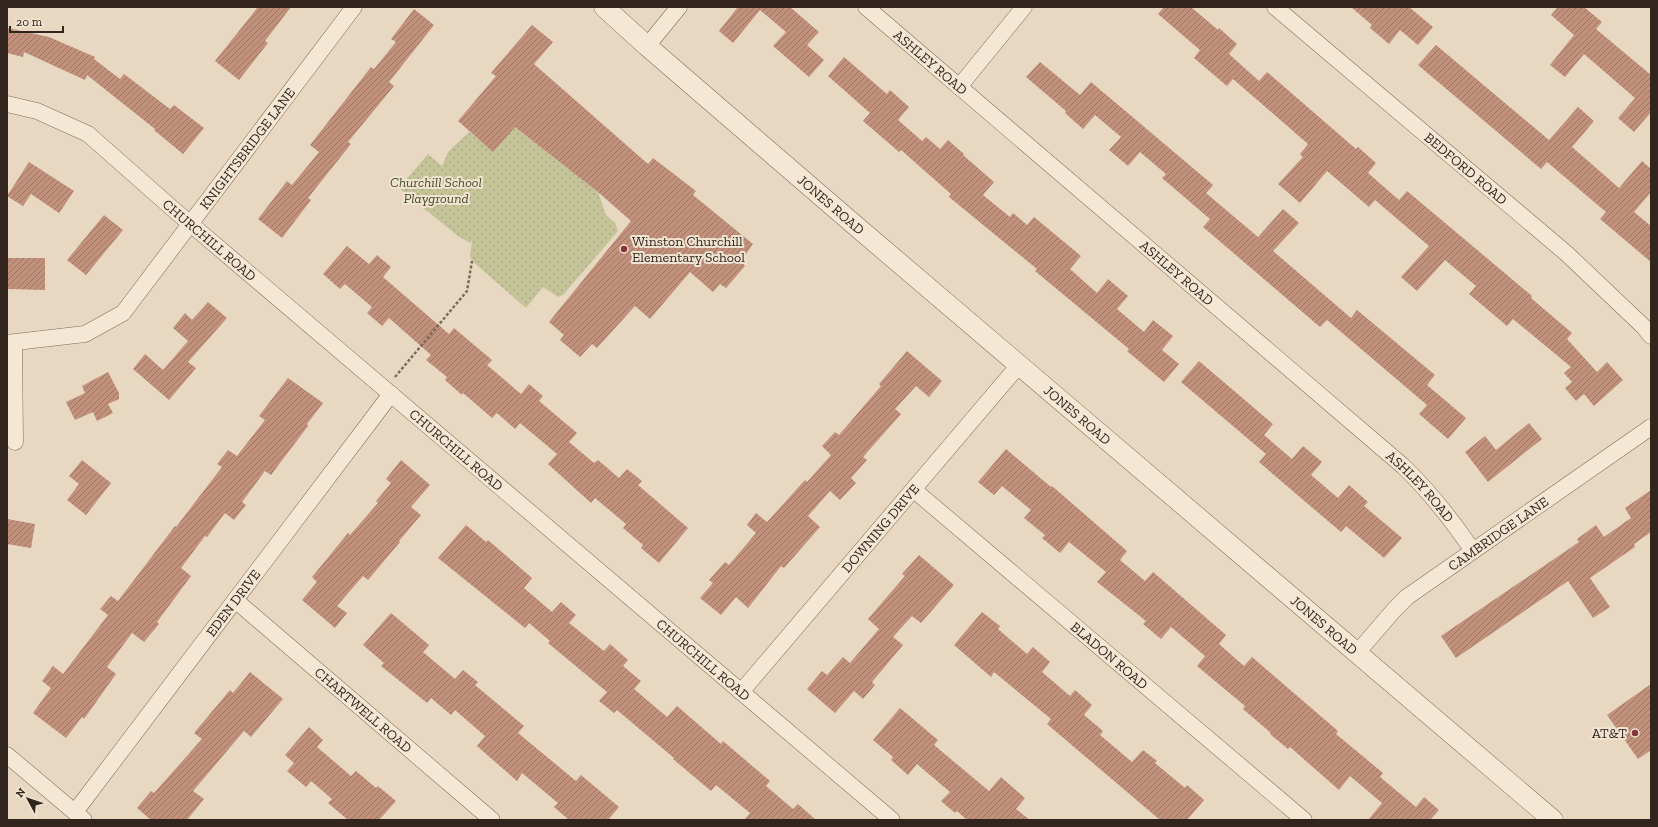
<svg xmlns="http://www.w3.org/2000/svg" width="1658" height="827" font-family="'Zilla Slab',serif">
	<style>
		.grass { fill: url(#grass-dots) }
		.building { fill: url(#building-hatch) }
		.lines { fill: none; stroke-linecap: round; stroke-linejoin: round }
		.minor-casing { stroke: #7f6b5b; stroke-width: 17 }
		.tertiary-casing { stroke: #7f6b5b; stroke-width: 21 }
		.path { stroke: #7f6b5b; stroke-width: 2.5; stroke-dasharray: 3 2; stroke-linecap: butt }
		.minor { stroke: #f4e7d4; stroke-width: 16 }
		.tertiary { stroke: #f4e7d4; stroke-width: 20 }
		.poi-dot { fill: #87333d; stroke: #f0e4d1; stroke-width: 1.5 }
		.labels { text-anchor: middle; stroke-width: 4; stroke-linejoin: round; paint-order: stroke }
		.street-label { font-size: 14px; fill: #31251e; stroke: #f0e4d1 }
		.park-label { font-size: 14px; font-style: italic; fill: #464b27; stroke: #f0e4d1 }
		.poi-label { font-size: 14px; fill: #31251e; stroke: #f0e4d1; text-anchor: start }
	</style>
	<defs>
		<pattern id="grass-dots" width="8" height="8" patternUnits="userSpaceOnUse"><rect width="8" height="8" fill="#c4c498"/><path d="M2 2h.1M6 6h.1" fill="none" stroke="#a9a883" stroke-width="1.8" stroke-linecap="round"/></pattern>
		<pattern id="building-hatch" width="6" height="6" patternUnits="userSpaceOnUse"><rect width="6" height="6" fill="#c1917c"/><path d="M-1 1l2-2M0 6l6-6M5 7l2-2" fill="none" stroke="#9d7665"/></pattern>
	</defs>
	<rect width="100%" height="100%" fill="#e8d8c2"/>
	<polygon class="grass" points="515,127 598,192 606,215 615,223 618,231 563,295 558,297 543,287 526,308 472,261 470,256 472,241 470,243 458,236 399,188 428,154 442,166 448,152 469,132 493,151"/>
	<g class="building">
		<polygon points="258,7 291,7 265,41 268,43 239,80 215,61"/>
		<polygon points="738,7 790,7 819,32 807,45 824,60 809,77 773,46 786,32 760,10 733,43 719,31"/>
		<polygon points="1164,7 1191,7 1218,30 1219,28 1237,44 1229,54 1259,81 1267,72 1356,149 1358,147 1376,163 1368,173 1399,200 1407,191 1532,296 1531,298 1572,333 1567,339 1597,372 1607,362 1623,380 1594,406 1584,394 1576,401 1565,388 1572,382 1564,373 1571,367 1513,319 1507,326 1469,294 1476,286 1445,260 1417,291 1401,277 1429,246 1375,200 1369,207 1327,171 1300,203 1278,184 1303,157 1300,154 1308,144 1233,79 1227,86 1194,58 1200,50 1158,14"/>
		<polygon points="1351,7 1409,7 1433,27 1418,45 1400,30 1389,44 1370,28 1372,25"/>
		<polygon points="1558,7 1584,7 1602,22 1596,29 1651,75 1651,112 1634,132 1618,118 1635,98 1584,54 1565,77 1550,65 1574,35 1551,15"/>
		<polygon points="414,9 434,25 389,82 394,86 348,142 351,144 308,198 311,200 282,238 258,219 287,181 292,185 319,152 310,145 371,67 374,69 396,42 391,39"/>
		<polygon points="532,25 553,42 534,64 648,164 653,158 696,191 693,195 753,244 741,261 745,266 726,288 720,284 713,292 690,272 650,319 635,306 597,348 592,344 580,357 560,340 564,335 549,322 631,221 598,192 515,127 493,152 458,121 496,76 491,73"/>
		<polygon points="7,28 49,37 95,57 94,59 120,79 124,74 170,109 174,105 204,128 183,154 154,130 155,129 87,75 85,80 24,52 23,57 7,53"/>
		<polygon points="1436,45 1549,140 1578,107 1594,121 1572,147 1619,188 1642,161 1651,169 1651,192 1634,212 1651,226 1651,262 1600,219 1606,212 1547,162 1541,169 1418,65"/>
		<polygon points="844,57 887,94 890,90 909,107 898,120 922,141 926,137 940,149 948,140 964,154 963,155 994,182 983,195 1010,217 1013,213 1027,225 1034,217 1081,256 1070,269 1097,293 1108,279 1128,296 1117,309 1144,332 1153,320 1173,336 1162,350 1179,364 1164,382 1127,351 1129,349 1035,271 1037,269 949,197 951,194 901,150 899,152 863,121 870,113 828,76"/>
		<polygon points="1040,62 1080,95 1091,82 1213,185 1206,193 1258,237 1283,209 1299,223 1273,251 1351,318 1357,310 1435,375 1427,385 1466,418 1448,439 1419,414 1427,405 1327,320 1320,327 1203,227 1210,219 1162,178 1166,174 1140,152 1128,166 1109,150 1121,137 1095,115 1083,129 1065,113 1066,111 1026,77"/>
		<polygon points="29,162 74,191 59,213 31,194 23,206 7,196"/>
		<polygon points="104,215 123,230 86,275 67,260"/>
		<polygon points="347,246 369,264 377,255 391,267 383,277 449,334 454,328 492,360 487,365 521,394 529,384 543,396 539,401 577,433 569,442 594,463 598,460 619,478 627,469 642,481 638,485 688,528 659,563 641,548 643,545 623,528 626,524 595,498 591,503 548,464 557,454 520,423 515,429 497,413 492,418 463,393 462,395 445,380 447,377 426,360 431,355 389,318 382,326 367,313 372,307 345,284 340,289 323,274"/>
		<polygon points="7,258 45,258 45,290 7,289"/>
		<polygon points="208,302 227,318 188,362 196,368 169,400 133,369 145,354 163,370 188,341 173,328 185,313 192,320"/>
		<polygon points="907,351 942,381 929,397 916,386 895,409 901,414 863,457 867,460 851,478 856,483 840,500 830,491 808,516 820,527 784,568 781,566 748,608 736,597 721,615 700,598 713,583 709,580 725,562 729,565 756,533 747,525 756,513 767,522 805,480 807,482 831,455 822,446 835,432 839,435 881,386 879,384"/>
		<polygon points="1199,361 1273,424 1264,435 1292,459 1303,446 1322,462 1311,475 1338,498 1349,485 1368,502 1364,506 1402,538 1384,558 1346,526 1341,532 1295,493 1259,462 1266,454 1181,382"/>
		<polygon points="108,372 119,393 119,399 108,404 113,413 97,421 93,412 75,420 66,402 85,393 82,386"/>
		<polygon points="288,378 323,403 307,424 308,426 271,475 265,471 242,502 246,505 234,520 225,513 207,537 205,536 181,568 191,576 157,622 159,624 144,642 132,633 107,667 116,674 84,719 82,717 66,738 33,713 51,688 42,681 53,666 63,674 108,615 100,609 111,596 118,601 175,526 176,527 222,467 217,464 228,450 237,456 265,420 259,416"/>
		<polygon points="1529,423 1542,439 1488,482 1465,452 1485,436 1496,450"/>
		<polygon points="1006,449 1051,487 1052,486 1127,551 1120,560 1145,581 1153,572 1226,635 1219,644 1244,666 1252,657 1338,731 1336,734 1383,773 1380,777 1416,807 1424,797 1439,810 1431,819 1432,820 1368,820 1382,803 1350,776 1339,790 1290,747 1288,749 1270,734 1271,733 1243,709 1245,706 1197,666 1205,656 1171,627 1161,639 1143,624 1146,621 1097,582 1106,572 1069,542 1060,553 1042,538 1045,535 1024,518 1031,510 1002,486 994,495 978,482"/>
		<polygon points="82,460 111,483 86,515 67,500 79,484 69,476"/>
		<polygon points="401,460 430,485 411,507 421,515 399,541 400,542 368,580 363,576 337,606 347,613 335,628 302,600 317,582 312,577 348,533 350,535 378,503 376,501 391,483 386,479"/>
		<polygon points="1651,490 1651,532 1634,544 1635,547 1590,578 1610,607 1593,618 1568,581 1456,658 1441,636 1579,542 1577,539 1596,525 1604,537 1631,518 1625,508"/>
		<polygon points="7,519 35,524 31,548 7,544"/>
		<polygon points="466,525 486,542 488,540 532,578 524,588 552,612 561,602 576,615 569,623 604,651 610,644 628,660 623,666 641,681 634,689 667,717 677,706 721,744 723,741 770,781 766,786 793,809 798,804 816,820 744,820 750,813 716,785 711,791 673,759 674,758 617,710 614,713 599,701 607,692 548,643 550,641 529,623 525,628 438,558"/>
		<polygon points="919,555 954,585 921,623 912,616 893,637 903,645 872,682 875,685 863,699 854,691 835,713 807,689 822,671 827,675 843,657 850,663 879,629 868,619 905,576 902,574"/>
		<polygon points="982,612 1000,626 998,629 1027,654 1033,647 1050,662 1042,672 1070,696 1075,690 1092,705 1084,715 1103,731 1100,735 1132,762 1143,750 1157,761 1155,763 1185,788 1187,785 1204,800 1187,820 1160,820 1047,724 1051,719 994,672 991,677 954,645"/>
		<polygon points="391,613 429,645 423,652 455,679 463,670 478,682 475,685 524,726 518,733 576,781 581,775 619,807 608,820 569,820 554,807 558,803 522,773 517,781 477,746 485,736 455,710 451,715 431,698 427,703 381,666 384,663 363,645"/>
		<polygon points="250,672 283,699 251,737 244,731 193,791 204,799 187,820 151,820 137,808 151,791 154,793 202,739 194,733 230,690 233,693"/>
		<polygon points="1651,684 1651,750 1638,759 1607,715"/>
		<polygon points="900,708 938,740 934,745 989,791 1001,777 1025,798 1016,809 1030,820 967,820 957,811 955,813 941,801 950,792 917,764 908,775 891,760 893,757 873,740"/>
		<polygon points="309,727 323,740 317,747 351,776 356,771 376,788 378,786 396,801 379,820 348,820 328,803 332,799 311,781 306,787 287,771 294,763 285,755"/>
	</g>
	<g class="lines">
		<g class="minor-casing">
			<g id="minor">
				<path id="s1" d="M866 7 1403 466C1430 492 1452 520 1473 551"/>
				<path id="s2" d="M1275 7 1566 253 1644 327 1651 336"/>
				<polyline points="647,46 679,7"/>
				<polyline points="959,87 1024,7"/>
				<path id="s3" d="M7 104 37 111 88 134 173 209 892 820"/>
				<path id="s4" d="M7 343 85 334 123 313 354 7"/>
				<polyline points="14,343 15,442"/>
				<path id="s5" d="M914 490 1304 820"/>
				<path id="s6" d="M235 600 492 820"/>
				<path id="s7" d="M1357 653 1394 610 1407 597 1651 427"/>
				<path id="s8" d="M741 692 1019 365"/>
				<polyline points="7,755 84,820"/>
				<path id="s9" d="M75 812 391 394"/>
			</g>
		</g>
		<g class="tertiary-casing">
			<g id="tertiary">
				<path id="s10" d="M604 7 647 46 857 227 1553 820"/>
			</g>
		</g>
		<polyline class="path" points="395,377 467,291 472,261"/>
		<use href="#minor" class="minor"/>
		<use href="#tertiary" class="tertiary"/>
	</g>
	<g class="poi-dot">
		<circle cx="624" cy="249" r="4"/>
		<circle cx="1635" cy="733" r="4"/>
	</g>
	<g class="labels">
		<g class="street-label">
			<text dy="5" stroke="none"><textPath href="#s1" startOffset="85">ASHLEY ROAD</textPath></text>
			<text dy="5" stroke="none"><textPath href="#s4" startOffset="328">KNIGHTSBRIDGE LANE</textPath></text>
			<text dy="5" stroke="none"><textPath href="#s2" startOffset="250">BEDFORD ROAD</textPath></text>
			<text dy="5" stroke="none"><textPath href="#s10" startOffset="301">JONES ROAD</textPath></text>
			<text dy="5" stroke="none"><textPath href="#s3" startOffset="248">CHURCHILL ROAD</textPath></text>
			<text dy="5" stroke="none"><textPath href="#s1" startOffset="409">ASHLEY ROAD</textPath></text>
			<text dy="5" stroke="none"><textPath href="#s10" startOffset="625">JONES ROAD</textPath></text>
			<text dy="5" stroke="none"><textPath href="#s3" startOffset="572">CHURCHILL ROAD</textPath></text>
			<text dy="5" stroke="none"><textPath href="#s1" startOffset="733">ASHLEY ROAD</textPath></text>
			<text dy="5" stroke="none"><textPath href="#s8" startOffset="215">DOWNING DRIVE</textPath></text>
			<text dy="5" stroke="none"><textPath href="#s7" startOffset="186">CAMBRIDGE LANE</textPath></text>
			<text dy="5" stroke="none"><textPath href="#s9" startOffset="262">EDEN DRIVE</textPath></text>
			<text dy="5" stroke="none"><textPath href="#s10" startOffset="949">JONES ROAD</textPath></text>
			<text dy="5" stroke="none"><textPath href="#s5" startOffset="256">BLADON ROAD</textPath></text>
			<text dy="5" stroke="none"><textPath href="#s3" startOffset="896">CHURCHILL ROAD</textPath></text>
			<text dy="5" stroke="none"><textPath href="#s6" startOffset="169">CHARTWELL ROAD</textPath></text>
		</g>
		<g class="park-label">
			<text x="436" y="187">Churchill School<tspan x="436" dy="16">Playground</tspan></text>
		</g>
		<g class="poi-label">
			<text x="632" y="246">Winston Churchill<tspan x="632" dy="16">Elementary School</tspan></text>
			<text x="1627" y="738" text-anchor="end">AT&amp;T</text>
		</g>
	</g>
	<rect width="1658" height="827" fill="none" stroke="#31251e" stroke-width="16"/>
	<g transform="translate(28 799) rotate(310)" stroke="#f0e4d1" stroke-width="3" paint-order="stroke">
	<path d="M0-3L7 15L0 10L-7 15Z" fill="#31251e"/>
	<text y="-6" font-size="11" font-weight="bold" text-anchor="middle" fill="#31251e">N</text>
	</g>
	<path d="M10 26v6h53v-6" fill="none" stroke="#31251e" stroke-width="2"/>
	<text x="16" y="26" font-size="12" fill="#31251e" stroke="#f0e4d1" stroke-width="3" paint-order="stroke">20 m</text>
</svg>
